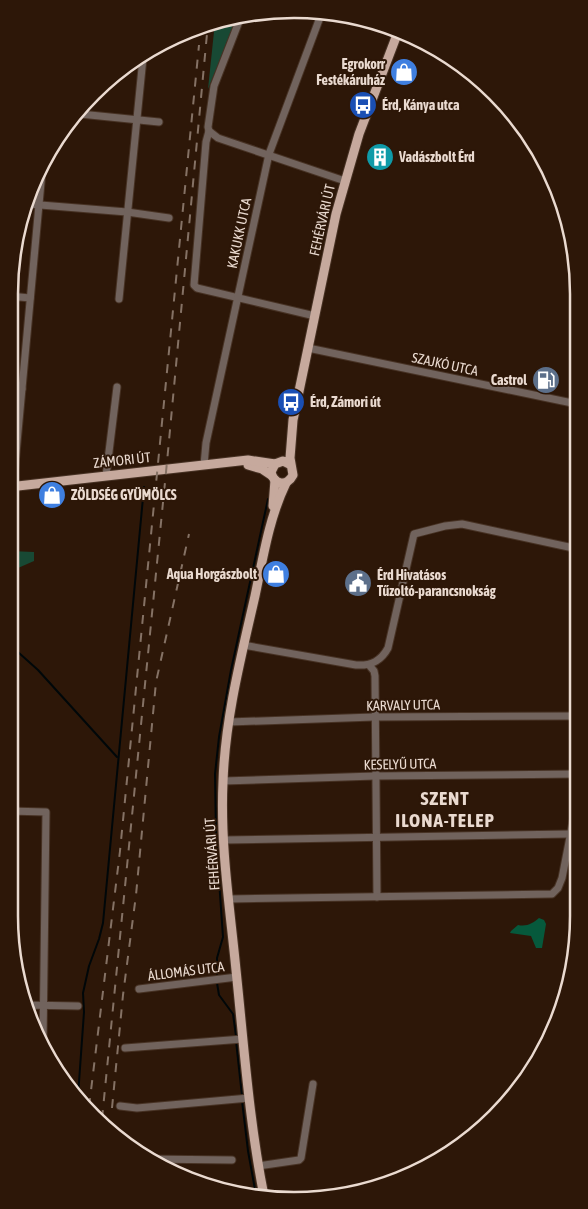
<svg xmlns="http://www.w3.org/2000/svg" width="588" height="1209" font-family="'Asap Condensed',sans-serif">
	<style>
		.green { fill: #184934 }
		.forest { fill: #06593c }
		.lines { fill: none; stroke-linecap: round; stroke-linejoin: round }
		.stream { stroke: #000709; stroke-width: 2 }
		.minor-casing { stroke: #473224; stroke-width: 9 }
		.major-casing { stroke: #473224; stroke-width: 11 }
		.minor { stroke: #71635d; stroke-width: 7 }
		.major { stroke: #c6a99d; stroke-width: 9 }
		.rail { stroke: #857265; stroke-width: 2; stroke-dasharray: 9 9; stroke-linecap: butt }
		.labels { text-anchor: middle; stroke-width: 4; stroke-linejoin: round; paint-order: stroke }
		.poi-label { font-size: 14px; font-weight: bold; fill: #eadad0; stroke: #2d1708; text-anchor: start }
		.street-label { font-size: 14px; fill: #eadad0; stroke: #2d1708 }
		.district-label { font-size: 19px; font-weight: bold; letter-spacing: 1px; fill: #eadad0; stroke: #2d1708 }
		.rim { fill: none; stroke: #eadad0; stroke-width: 2.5 }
	</style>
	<rect width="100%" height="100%" fill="#2d1708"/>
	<g class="green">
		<polygon points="237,19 208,89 215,22"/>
		<polygon points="10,551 34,552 34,561 18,568 9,568"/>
	</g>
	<path class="forest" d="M539 918 544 920 546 924 542 948H536L531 936 510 933 511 931 518 925C527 927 533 923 539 918Z"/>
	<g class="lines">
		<g class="stream">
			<polyline points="9,644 38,670 117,757"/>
			<polyline points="217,976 217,958 223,937 216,837 215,774 219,737 231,670 268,499"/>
			<polyline points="217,983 219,995 233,1014 236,1036"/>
			<polyline points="236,1041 242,1096"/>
			<polyline points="78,1096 84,1012 83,993 89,966 99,939 103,923 144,487"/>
			<polyline points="242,1101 248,1151 256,1195"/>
		</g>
		<g class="minor-casing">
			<g id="minor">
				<polyline points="240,19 214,86 208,127 209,131 206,142 194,285 197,288 315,316"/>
				<polyline points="80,114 159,122"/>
				<polyline points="209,131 218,138 345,181"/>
				<polyline points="28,204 127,212 169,218"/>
				<polyline points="9,296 30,298"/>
				<polyline points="119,299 143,58"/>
				<polyline points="308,348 577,404"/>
				<polyline points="9,388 22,389"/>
				<polyline points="204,465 206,443 269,154 322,12"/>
				<polyline points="106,476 117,387"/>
				<polyline points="13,486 43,161"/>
				<path d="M243 645 356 665C371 666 381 661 388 648L414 534 445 526 462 524 578 549"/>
				<polyline points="369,665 374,671 375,676 377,897"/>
				<polyline points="229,722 374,717 578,716"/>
				<polyline points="223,781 375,776 578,774"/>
				<polyline points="9,811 46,812 43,1043"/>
				<polyline points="224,840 569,834"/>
				<polyline points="229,899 552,894 558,888 562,878 578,796"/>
				<polyline points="139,989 237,977"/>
				<polyline points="24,1005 78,1006"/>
				<polyline points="125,1048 243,1039"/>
				<polyline points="120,1106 137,1108 249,1098"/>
				<polyline points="147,1159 232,1160"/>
				<polyline points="258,1166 299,1160 301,1158 313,1084"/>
			</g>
		</g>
		<g class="major-casing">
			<g id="major">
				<polyline points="248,465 262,469 271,475"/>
				<path d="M291 465 283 461 275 464 271 472C274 485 287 487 293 475L290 458 293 420 336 214 359 134 398 32"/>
				<polyline points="9,487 248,460 275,464"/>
				<polyline points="273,506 275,480"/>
				<path d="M264 1196C249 1121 244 1046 236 970 230 908 220 845 223 782 225 719 241 657 255 596 263 558 269 518 286 483"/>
			</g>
		</g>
		<use href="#minor" class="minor"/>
		<use href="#major" class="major"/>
		<g class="rail">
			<polyline points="89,1107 120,851 199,45"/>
			<polyline points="112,1108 123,995 136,895 156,682 189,534"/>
			<polyline points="102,1119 167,462 208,23"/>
		</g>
	</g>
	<defs>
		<g id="shop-disc" transform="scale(1.4375)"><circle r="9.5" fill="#3f7fe0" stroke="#2d1708"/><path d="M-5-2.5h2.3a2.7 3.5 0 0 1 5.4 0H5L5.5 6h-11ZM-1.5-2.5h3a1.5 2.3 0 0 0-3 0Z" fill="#fff"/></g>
		<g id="bus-disc" transform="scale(1.4375)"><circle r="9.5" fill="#1a4fb4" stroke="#2d1708"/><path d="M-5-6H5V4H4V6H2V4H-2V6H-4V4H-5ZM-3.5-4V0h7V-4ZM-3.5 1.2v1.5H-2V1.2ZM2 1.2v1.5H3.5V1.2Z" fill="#fff"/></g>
		<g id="building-disc" transform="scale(1.4375)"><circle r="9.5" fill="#0f9aa8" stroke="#2d1708"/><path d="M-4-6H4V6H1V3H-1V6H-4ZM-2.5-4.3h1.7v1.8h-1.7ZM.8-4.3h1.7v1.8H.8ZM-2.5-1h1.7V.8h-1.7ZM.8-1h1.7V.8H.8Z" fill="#fff"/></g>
		<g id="fuel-disc" transform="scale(1.4375)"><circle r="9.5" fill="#5c6f8a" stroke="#2d1708"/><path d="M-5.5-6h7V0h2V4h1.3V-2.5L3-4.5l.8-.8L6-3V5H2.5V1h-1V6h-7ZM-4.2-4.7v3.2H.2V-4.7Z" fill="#fff"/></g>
		<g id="civic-disc" transform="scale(1.4375)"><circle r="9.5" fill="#5c6f8a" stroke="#2d1708"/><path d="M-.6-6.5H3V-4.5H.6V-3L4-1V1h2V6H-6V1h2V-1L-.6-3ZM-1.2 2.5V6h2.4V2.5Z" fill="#fff"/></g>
	</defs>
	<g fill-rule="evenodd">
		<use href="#shop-disc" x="404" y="72"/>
		<use href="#bus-disc" x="363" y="105"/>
		<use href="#building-disc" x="380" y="157"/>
		<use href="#fuel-disc" x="546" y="380"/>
		<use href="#bus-disc" x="291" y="402"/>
		<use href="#shop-disc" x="52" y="495"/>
		<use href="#shop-disc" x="276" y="574"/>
		<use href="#civic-disc" x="358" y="583"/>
	</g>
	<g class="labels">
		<g class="poi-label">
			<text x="385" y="69" text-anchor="end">Egrokorr<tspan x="385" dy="16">Festékáruház</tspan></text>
			<text x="382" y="110">Érd, Kánya utca</text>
			<text x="399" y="162">Vadászbolt Érd</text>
			<text x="527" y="385" text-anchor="end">Castrol</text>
			<text x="310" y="407">Érd, Zámori út</text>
			<text x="71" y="500">ZÖLDSÉG GYÜMÖLCS</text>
			<text x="257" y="579" text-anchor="end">Aqua Horgászbolt</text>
			<text x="377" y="580">Érd Hivatásos<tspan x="377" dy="16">Tűzoltó-parancsnokság</tspan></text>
		</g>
		<g class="street-label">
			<text transform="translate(322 220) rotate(-77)" y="5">FEHÉRVÁRI ÚT</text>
			<text transform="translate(239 233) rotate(-78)" y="5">KAKUKK UTCA</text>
			<text transform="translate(445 364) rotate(12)" y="5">SZAJKÓ UTCA</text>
			<text transform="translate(122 460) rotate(-6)" y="5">ZÁMORI ÚT</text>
			<text transform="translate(403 705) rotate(-1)" y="5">KARVALY UTCA</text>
			<text transform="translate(400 764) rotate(-1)" y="5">KESELYŰ UTCA</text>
			<text transform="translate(212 854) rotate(-94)" y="5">FEHÉRVÁRI ÚT</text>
			<text transform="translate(186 971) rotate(-7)" y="5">ÁLLOMÁS UTCA</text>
		</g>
		<g class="district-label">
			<text x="445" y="805">SZENT<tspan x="445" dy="22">ILONA-TELEP</tspan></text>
		</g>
	</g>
	<path d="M0 0H588V1209H0ZM294 18H294A276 276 0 0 1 570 294V916A276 276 0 0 1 294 1192H294A276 276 0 0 1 18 916V294A276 276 0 0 1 294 18Z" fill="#2d1708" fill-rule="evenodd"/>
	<path class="rim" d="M294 18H294A276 276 0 0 1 570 294V916A276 276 0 0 1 294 1192H294A276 276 0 0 1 18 916V294A276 276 0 0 1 294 18Z"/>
</svg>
